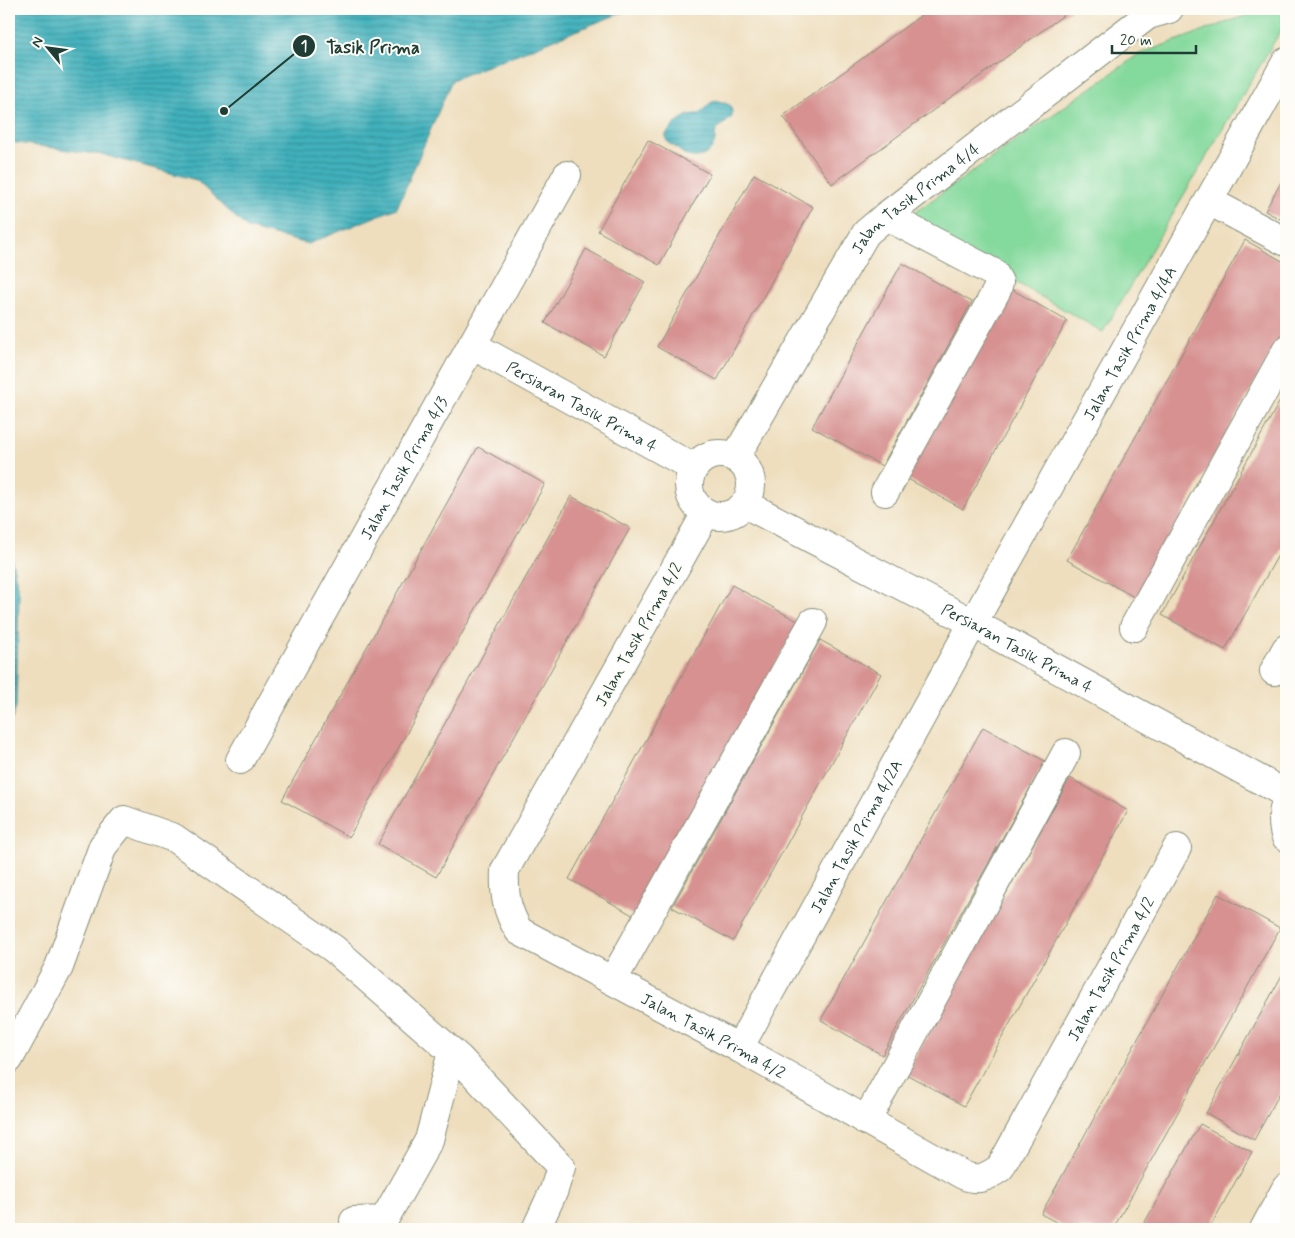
<svg xmlns="http://www.w3.org/2000/svg" width="1295" height="1238" font-family="Mynerve,sans-serif">
	<style>
		.green { fill: #84d99c; stroke: #528b68 }
		.water { fill: url(#water-rules); stroke: #307678 }
		.building { fill: #d69190 }
		.lines { fill: none; stroke-linecap: round; stroke-linejoin: round }
		.minor-casing { stroke: #868e79; stroke-width: 30 }
		.minor { stroke: #fff; stroke-width: 28 }
		.labels { text-anchor: middle; stroke-width: 4; stroke-linejoin: round; paint-order: stroke }
		.street-label { font-size: 16px; fill: #1f3d34; stroke: #fdfcf7 }
		.leader { fill: none; stroke: #1f3d34; stroke-width: 2 }
		.callout-dot { fill: #1f3d34; stroke: #fdfcf7; stroke-width: 2 }
		.mark-label { font-size: 15px; text-anchor: middle; font-weight: bold; fill: #fff }
		.callout-label { font-size: 18px; text-anchor: middle; font-weight: bold; fill: #1f3d34; stroke: #fdfcf7; stroke-width: 4; stroke-linejoin: round; paint-order: stroke }
	</style>
	<defs>
		<pattern id="water-rules" width="6" height="5" patternUnits="userSpaceOnUse" patternTransform="scale(1.25)"><rect width="6" height="5" fill="#40b0bb"/><path d="M0 2.5h6" fill="none" stroke="#359099"/></pattern>
	</defs>
	<rect width="100%" height="100%" fill="#fdfcf7"/>
	<filter id="ink" filterUnits="userSpaceOnUse"><feTurbulence type="fractalNoise" baseFrequency=".02" numOctaves="2"/><feDisplacementMap in="SourceGraphic" scale="10" xChannelSelector="R" yChannelSelector="G"/><feConvolveMatrix kernelMatrix="1 2 1 2 8 2 1 2 1" color-interpolation-filters="sRGB"/></filter>
	<filter id="wash" filterUnits="userSpaceOnUse"><feTurbulence type="fractalNoise" baseFrequency=".0096" numOctaves="4" result="noise"/><feDisplacementMap in="SourceGraphic" scale="20" xChannelSelector="R" yChannelSelector="G"/><feGaussianBlur stdDeviation="1.12" result="paint"/><feColorMatrix in="noise" values="0 0 0 0 0 0 0 0 0 0 0 0 0 0 0 0 0 1.4 0 .05"/><feComposite in="paint" operator="in"/></filter>
	<g filter="url(#wash)">
		<rect width="100%" height="100%" fill="#eedebe"/>
		<polygon class="green" points="1264,9 1281,9 1284,25 1103,332 905,219 1139,54"/>
		<g class="water">
			<polygon points="9,9 631,9 452,80 397,208 308,244 247,228 196,180 104,155 9,142"/>
			<path d="M716 100 730 105 732 111V117C728 122 721 125 717 130 714 134 716 137 715 141 712 154 699 160 688 156 680 153 676 146 668 143L666 139V134C676 123 683 113 699 114L709 104Z"/>
			<polygon points="9,547 19,593 16,707 9,728"/>
		</g>
		<g id="blocks">
			<g class="building">
				<polygon points="930,9 1072,9 832,184 783,116"/>
				<polygon points="648,140 710,174 659,265 598,231"/>
				<polygon points="1286,173 1286,222 1265,211"/>
				<polygon points="754,174 813,207 717,380 657,347"/>
				<polygon points="1245,240 1286,263 1286,326 1136,598 1067,560"/>
				<polygon points="586,249 645,282 604,356 545,323"/>
				<polygon points="902,263 972,302 882,466 812,427"/>
				<polygon points="1011,289 1067,321 963,509 906,478"/>
				<polygon points="1286,390 1286,541 1225,650 1162,615"/>
				<polygon points="478,447 545,484 349,837 282,800"/>
				<polygon points="571,496 630,528 436,877 378,844"/>
				<polygon points="732,585 799,622 636,917 569,879"/>
				<polygon points="820,640 881,674 733,941 672,907"/>
				<polygon points="983,727 1045,761 882,1055 821,1020"/>
				<polygon points="1070,778 1128,811 964,1106 906,1074"/>
				<polygon points="1218,894 1280,928 1113,1229 1069,1229 1041,1214"/>
				<polygon points="1286,968 1286,1082 1254,1140 1206,1113"/>
				<polygon points="1200,1124 1252,1152 1209,1229 1141,1229"/>
			</g>
		</g>
	</g>
	<g filter="url(#ink)">
		<use href="#blocks" fill-opacity="0" stroke="#868e79" stroke-width="1"/>
		<g class="lines">
			<g class="minor-casing">
				<g id="minor">
					<polyline points="1209,201 1286,242"/>
					<path id="s1" d="M472 345 694 468"/>
					<circle cx="720" cy="485" r="31"/>
					<path id="s2" d="M735 458 866 233 886 216 1148 15 1169 9"/>
					<polyline points="885,492 997,290 999,282 994,273 886,216"/>
					<path id="s3" d="M745 504 973 623 1286 794"/>
					<path id="s4" d="M706 513 505 870C504 894 506 910 519 931L739 1048 963 1175C978 1182 987 1177 1000 1168L1177 848"/>
					<polyline points="1134,627 1286,351"/>
					<polyline points="1274,671 1286,649"/>
					<path id="s5" d="M240 760 567 175"/>
					<path d="M1286 803C1282 811 1282 828 1286 837"/>
					<polyline points="613,980 813,622"/>
					<path id="s6" d="M739 1048 973 623 1286 62"/>
					<polyline points="9,1059 59,967 103,846 124,820 174,838 334,949 459,1058 561,1167 554,1190 536,1229"/>
					<polyline points="866,1121 1066,753"/>
					<polyline points="354,1221 384,1220 429,1140 452,1052"/>
					<polyline points="1264,1229 1286,1188"/>
				</g>
			</g>
			<use href="#minor" class="minor"/>
		</g>
	</g>
	<g class="labels">
		<g class="street-label">
			<text dy="6" stroke="none"><textPath href="#s2" startOffset="320">Jalan Tasik Prima 4/4</textPath></text>
			<text dy="6" stroke="none"><textPath href="#s6" startOffset="806">Jalan Tasik Prima 4/4A</textPath></text>
			<text dy="6" stroke="none"><textPath href="#s1" startOffset="126">Persiaran Tasik Prima 4</textPath></text>
			<text dy="6" stroke="none"><textPath href="#s5" startOffset="335">Jalan Tasik Prima 4/3</textPath></text>
			<text transform="translate(638 634) rotate(-61)" y="6">Jalan Tasik Prima 4/2</text>
			<text dy="6" stroke="none"><textPath href="#s3" startOffset="308">Persiaran Tasik Prima 4</textPath></text>
			<text dy="6" stroke="none"><textPath href="#s6" startOffset="242">Jalan Tasik Prima 4/2A</textPath></text>
			<text dy="6" stroke="none"><textPath href="#s4" startOffset="1248">Jalan Tasik Prima 4/2</textPath></text>
			<text dy="6" stroke="none"><textPath href="#s4" startOffset="694">Jalan Tasik Prima 4/2</textPath></text>
		</g>
	</g>
	<path class="leader" d="M224 111L304 46"/>
	<g class="callout-dot">
		<circle cx="224" cy="111" r="5"/>
		<circle cx="304" cy="46" r="12"/>
	</g>
	<g class="mark-label">
		<text x="304" y="51">1</text>
	</g>
	<g class="callout-label">
		<text x="373" y="53">Tasik Prima</text>
	</g>
	<rect width="1295" height="1238" fill="none" stroke="#fdfcf7" stroke-width="30"/>
	<g transform="translate(48 48) rotate(299)" stroke="#fdfcf7" stroke-width="4" paint-order="stroke">
	<path d="M0-4L9 19L0 12L-9 19Z" fill="#1f3d34"/>
	<text y="-8" font-size="14" font-weight="bold" text-anchor="middle" fill="#1f3d34">N</text>
	</g>
	<path d="M1112 45v8h84v-8" fill="none" stroke="#1f3d34" stroke-width="2.5"/>
	<text x="1120" y="45" font-size="15" fill="#1f3d34" stroke="#fdfcf7" stroke-width="4" paint-order="stroke">20 m</text>
</svg>
